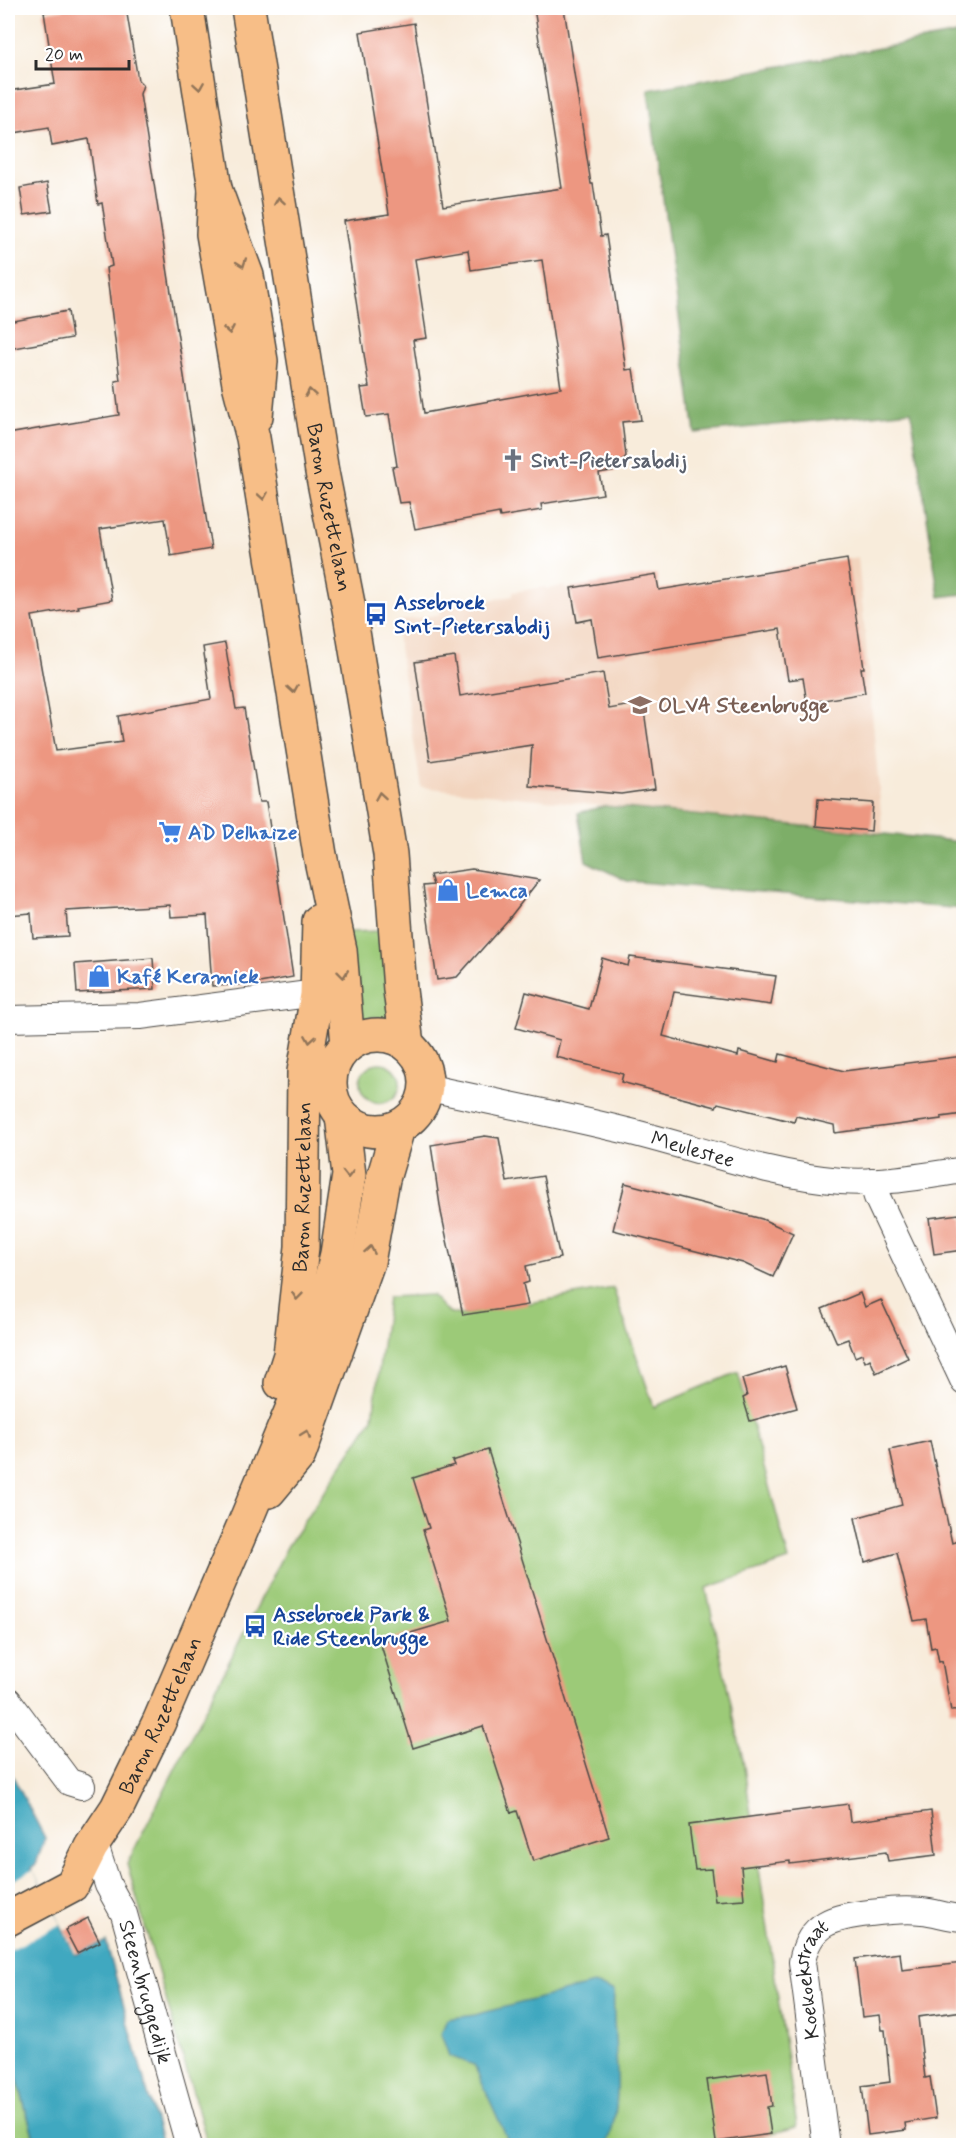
<svg xmlns="http://www.w3.org/2000/svg" width="971" height="2153" font-family="Mynerve,sans-serif">
	<style>
		.built { fill: #f2d4be }
		.green { fill: #9cca78; stroke: #647a52; stroke-width: 1.5 }
		.forest { fill: #7dae68; stroke: #546c4a; stroke-width: 1.5 }
		.water { fill: #40a8c0; stroke: #366a76; stroke-width: 1.5 }
		.pier { fill: #f8ecdb }
		.building { fill: #ed9781; fill-rule: evenodd }
		.lines { fill: none; stroke-linecap: round; stroke-linejoin: round }
		.street-casing { stroke: #4a4845; stroke-width: 28 }
		.primary-casing { stroke: #4a4845; stroke-width: 36 }
		.street { stroke: #fff; stroke-width: 26 }
		.primary { stroke: #f7be87; stroke-width: 33 }
		.oneway { stroke: #917459 }
		.labels { text-anchor: middle; stroke-width: 4.5; stroke-linejoin: round; paint-order: stroke }
		.worship-label { font-size: 21px; font-weight: bold; fill: #5b616d; stroke: #fff; text-anchor: start }
		.street-label { font-size: 21px; fill: #2b2b2b; stroke: #fff }
		.transit-label { font-size: 21px; font-weight: bold; fill: #164399; stroke: #fff; text-anchor: start }
		.education-label { font-size: 21px; font-weight: bold; fill: #785e54; stroke: #fff; text-anchor: start }
		.shop-label { font-size: 21px; font-weight: bold; fill: #366cbe; stroke: #fff; text-anchor: start }
	</style>
	<rect width="100%" height="100%" fill="#fff"/>
	<filter id="ink" filterUnits="userSpaceOnUse"><feTurbulence type="fractalNoise" baseFrequency=".0167" numOctaves="2"/><feDisplacementMap in="SourceGraphic" scale="12" xChannelSelector="R" yChannelSelector="G"/><feConvolveMatrix kernelMatrix="1 2 1 2 8 2 1 2 1" color-interpolation-filters="sRGB"/></filter>
	<filter id="wash" filterUnits="userSpaceOnUse"><feTurbulence type="fractalNoise" baseFrequency=".008" numOctaves="4" result="noise"/><feDisplacementMap in="SourceGraphic" scale="24" xChannelSelector="R" yChannelSelector="G"/><feGaussianBlur stdDeviation="1.35" result="paint"/><feColorMatrix in="noise" values="0 0 0 0 0 0 0 0 0 0 0 0 0 0 0 0 0 1.4 0 .05"/><feComposite in="paint" operator="in"/></filter>
	<g filter="url(#wash)">
		<rect width="100%" height="100%" fill="#f8ecdb"/>
		<polygon class="built" points="858,557 883,835 421,787 395,622 440,614 439,604 452,602 454,606 513,596 513,592 545,587 546,589 564,586 565,589 656,574 659,590"/>
		<g class="green">
			<polygon points="384,931 392,1019 374,1017 357,1022 345,932"/>
			<circle cx="380" cy="1083" r="20"/>
			<path d="M613 1288 654 1407 738 1372 789 1560 706 1588 743 1760 797 2127 721 2146 208 2145 127 1864 287 1547 373 1418 388 1297 432 1295C442 1307 446 1315 463 1315Z"/>
			<polygon points="8,2055 10,2055 36,2145 8,2146"/>
		</g>
		<g class="forest">
			<polygon points="963,33 964,594 939,597 911,411 695,433 648,90"/>
			<polygon points="605,806 963,842 963,909 627,881 586,861 578,813"/>
		</g>
		<g class="water">
			<polygon points="8,1767 45,1838 36,1864 31,1868 48,1898 75,1955 106,1941 162,2145 36,2145 8,2046"/>
			<path d="M593 1984 614 1990C611 2044 627 2093 607 2145H510L474 2065 449 2056 441 2034 447 2019 475 2015Z"/>
		</g>
		<polygon class="pier" points="33,1870 61,1924 8,1951 8,1883"/>
		<g id="blocks">
			<g class="building">
				<polygon points="64,8 126,8 138,80 143,85 140,94 211,549 171,556 165,519 100,529 112,600 78,606 79,608 32,616 56,751 122,742 118,716 211,699 203,647 225,643 236,709 244,708 259,802 266,802 293,977 254,984 212,986 207,915 171,917 170,905 66,911 68,936 33,938 31,913 8,915 8,434 119,415 115,381 120,380 106,268 112,266 102,203 98,204 89,139 52,146 49,127 8,134 8,91 55,84 44,12 64,9"/>
				<path d="M534 8H564L591 184H593L601 236 606 235 626 370 633 369 641 420 622 422 626 456 616 470 599 473 603 494 541 504 542 510 500 517 499 513 415 529 409 502 399 503 392 467 397 466 389 414 366 417 361 388 369 387 344 221 389 214 360 32 414 23 443 206 562 188ZM468 250 471 270 542 260 561 388 424 413 413 340 427 338 415 259Z"/>
				<polygon points="47,183 52,211 24,215 20,188"/>
				<polygon points="68,311 72,338 8,349 8,322"/>
				<polygon points="847,559 864,668 861,668 865,693 807,703 803,678 788,680 780,629 598,658 592,619 577,622 571,588 656,574 659,590"/>
				<polygon points="454,656 460,696 603,673 609,709 643,703 655,789 621,794 529,786 532,745 430,761 415,662"/>
				<polygon points="818,799 873,803 871,831 816,826"/>
				<polygon points="472,869 539,880 507,921 457,977 437,980 423,886 433,885 430,875"/>
				<polygon points="630,957 776,976 771,1005 674,992 663,1036 738,1056 739,1051 778,1062 780,1054 844,1071 963,1056 963,1114 941,1117 941,1119 835,1133 834,1125 796,1116 794,1122 718,1103 716,1107 621,1082 623,1074 556,1057 560,1040 516,1028 526,992 589,1009 602,958 628,966"/>
				<polygon points="153,958 155,989 77,993 75,964"/>
				<polygon points="485,1136 499,1138 507,1182 543,1176 548,1200 547,1200 560,1258 526,1266 529,1282 523,1284 528,1305 463,1315 441,1212 431,1145"/>
				<polygon points="625,1183 762,1219 793,1233 773,1277 743,1263 613,1230"/>
				<polygon points="959,1214 960,1218 963,1218 963,1250 934,1254 929,1218"/>
				<polygon points="860,1293 865,1307 881,1300 908,1358 876,1373 870,1359 865,1362 862,1354 855,1357 848,1339 837,1343 822,1309"/>
				<polygon points="785,1366 797,1408 750,1421 743,1398 747,1396 742,1379"/>
				<polygon points="930,1441 952,1543 963,1540 963,1710 951,1711 942,1661 939,1662 936,1647 931,1648 926,1619 914,1621 897,1553 865,1562 855,1518 902,1505 890,1450"/>
				<polygon points="488,1450 609,1837 533,1861 517,1811 511,1813 483,1726 413,1748 380,1642 451,1621 423,1530 429,1528 413,1478 454,1465 452,1461"/>
				<polygon points="848,1804 850,1822 931,1811 936,1855 888,1861 886,1852 790,1864 790,1861 741,1867 744,1899 715,1901 711,1869 695,1870 689,1825"/>
				<polygon points="88,1918 100,1942 77,1953 65,1930"/>
				<polygon points="900,1953 902,1970 963,1963 963,2011 918,2017 925,2078 930,2077 936,2118 905,2123 906,2130 868,2135 862,2086 890,2082 885,2030 882,2030 880,2015 862,2017 855,1959"/>
				<polygon points="767,2072 772,2106 767,2107 771,2134 716,2142 707,2080"/>
			</g>
		</g>
	</g>
	<g filter="url(#ink)">
		<use href="#blocks" fill-opacity="0" stroke="#4a4845" stroke-width="1.5"/>
		<g class="lines">
			<g class="street-casing">
				<g id="street">
					<polyline points="8,1019 140,1016 301,995"/>
					<path id="s1" d="M426 1087C492 1102 558 1114 623 1130 695 1147 766 1175 841 1181 882 1184 923 1176 964 1170"/>
					<polyline points="872,1181 877,1197 964,1382"/>
					<polyline points="8,1700 69,1782 82,1786"/>
					<path id="s2" d="M94 1842 108 1885 124 1914 189 2146"/>
					<path id="s3" d="M826 2146 802 1962C809 1922 834 1917 870 1913 887 1911 904 1909 922 1911 936 1912 949 1918 964 1918"/>
				</g>
			</g>
			<g class="primary-casing">
				<g id="primary">
					<polyline points="187,8 215,189 247,276 261,361 256,416"/>
					<path id="s4" d="M248 8 322 472 350 614 390 854 400 990 407 1044"/>
					<polyline points="215,189 213,234 239,384 253,438 320,855 340,950 348,1045"/>
					<circle cx="378" cy="1083" r="48"/>
					<path id="s5" d="M281 1383 290 1355 302 1247 304 1072 317 995 319 921"/>
					<polyline points="269,1491 299,1455 368,1262 383,1179 398,1128"/>
					<path id="s6" d="M8 1919 72 1885 91 1847 117 1808 159 1722 248 1515 309 1368 337 1254 349 1175 342 1116"/>
				</g>
			</g>
			<use href="#street" class="street"/>
			<use href="#primary" class="primary"/>
		</g>
		<defs><path id="oneway-chevron" d="M-2-3.5L2.5 0L-2 3.5" fill="none" stroke-width="1.6" stroke-linecap="round" stroke-linejoin="round" transform="scale(1.5)"/></defs>
		<g class="oneway">
			<use href="#oneway-chevron" transform="translate(199 86) rotate(81)"/>
			<use href="#oneway-chevron" transform="translate(279 201) rotate(-99)"/>
			<use href="#oneway-chevron" transform="translate(242 263) rotate(70)"/>
			<use href="#oneway-chevron" transform="translate(229 330) rotate(80)"/>
			<use href="#oneway-chevron" transform="translate(310 393) rotate(-99)"/>
			<use href="#oneway-chevron" transform="translate(263 496) rotate(81)"/>
			<use href="#oneway-chevron" transform="translate(293 689) rotate(81)"/>
			<use href="#oneway-chevron" transform="translate(380 796) rotate(-99)"/>
			<use href="#oneway-chevron" transform="translate(343 974) rotate(83)"/>
			<use href="#oneway-chevron" transform="translate(310 1039) rotate(99)"/>
			<use href="#oneway-chevron" transform="translate(348 1174) rotate(90)"/>
			<use href="#oneway-chevron" transform="translate(370 1250) rotate(-80)"/>
			<use href="#oneway-chevron" transform="translate(297 1296) rotate(96)"/>
			<use href="#oneway-chevron" transform="translate(306 1434) rotate(-70)"/>
		</g>
	</g>
	<defs>
		<g id="church-bare" transform="scale(1.8)"><path d="M-1.2-6h2.4v3.5h3.3v2.4h-3.3V6h-2.4V-.1h-3.3v-2.4h3.3Z" fill="#6b7280" stroke="#fff" stroke-width="2.5" paint-order="stroke"/></g>
		<g id="bus-bare" transform="scale(1.8)"><path d="M-5-6H5V4H4V6H2V4H-2V6H-4V4H-5ZM-3.5-4V0h7V-4ZM-3.5 1.2v1.5H-2V1.2ZM2 1.2v1.5H3.5V1.2Z" fill="#1a4fb4" stroke="#fff" stroke-width="2.5" paint-order="stroke"/></g>
		<g id="school-bare" transform="scale(1.8)"><path d="M0-5L7-2L0 1L-7-2ZM-4 1L0 2.5L4 1V4Q0 6-4 4Z" fill="#8d6e63" stroke="#fff" stroke-width="2.5" paint-order="stroke"/></g>
		<g id="supermarket-bare" transform="scale(1.8)"><path d="M-6-5.5h2.5l.6 2H6L4.5 2H-2.5L-4.4-4H-6ZM-1.5 3.2a1.3 1.3 0 1 0 .1 0ZM3 3.2a1.3 1.3 0 1 0 .1 0Z" fill="#3f7fe0" stroke="#fff" stroke-width="2.5" paint-order="stroke"/></g>
		<g id="shop-bare" transform="scale(1.8)"><path d="M-5-2.5h2.3a2.7 3.5 0 0 1 5.4 0H5L5.5 6h-11ZM-1.5-2.5h3a1.5 2.3 0 0 0-3 0Z" fill="#3f7fe0" stroke="#fff" stroke-width="2.5" paint-order="stroke"/></g>
	</defs>
	<g fill-rule="evenodd">
		<use href="#church-bare" x="513" y="460"/>
		<use href="#bus-bare" x="376" y="614"/>
		<use href="#school-bare" x="640" y="705"/>
		<use href="#supermarket-bare" x="170" y="832"/>
		<use href="#shop-bare" x="448" y="890"/>
		<use href="#shop-bare" x="99" y="976"/>
		<use href="#bus-bare" x="255" y="1626"/>
	</g>
	<g class="labels">
		<g class="worship-label">
			<text x="531" y="467">Sint-Pietersabdij</text>
		</g>
		<g class="street-label">
			<text dy="7" stroke="none"><textPath href="#s4" startOffset="506">Baron Ruzettelaan</textPath></text>
			<text dy="7" stroke="none"><textPath href="#s1" startOffset="274">Meulestee</textPath></text>
			<text dy="7" stroke="none"><textPath href="#s5" startOffset="198">Baron Ruzettelaan</textPath></text>
			<text dy="7" stroke="none"><textPath href="#s6" startOffset="264">Baron Ruzettelaan</textPath></text>
			<text dy="7" stroke="none"><textPath href="#s3" startOffset="170">Koekoekstraat</textPath></text>
			<text dy="7" stroke="none"><textPath href="#s2" startOffset="159">Steenbruggedijk</textPath></text>
		</g>
		<g class="transit-label">
			<text x="394" y="609">Assebroek<tspan x="394" dy="24">Sint-Pietersabdij</tspan></text>
			<text x="273" y="1621">Assebroek Park &amp;<tspan x="273" dy="24">Ride Steenbrugge</tspan></text>
		</g>
		<g class="education-label">
			<text x="658" y="712">OLVA Steenbrugge</text>
		</g>
		<g class="shop-label">
			<text x="188" y="839">AD Delhaize</text>
			<text x="466" y="897">Lemca</text>
			<text x="117" y="983">Kafé Keramiek</text>
		</g>
	</g>
	<rect width="971" height="2153" fill="none" stroke="#fff" stroke-width="30"/>
	<path d="M36 60v9h93v-9" fill="none" stroke="#2b2b2b" stroke-width="3"/>
	<text x="45" y="60" font-size="18" fill="#2b2b2b" stroke="#ffffff" stroke-width="4.5" paint-order="stroke">20 m</text>
</svg>
